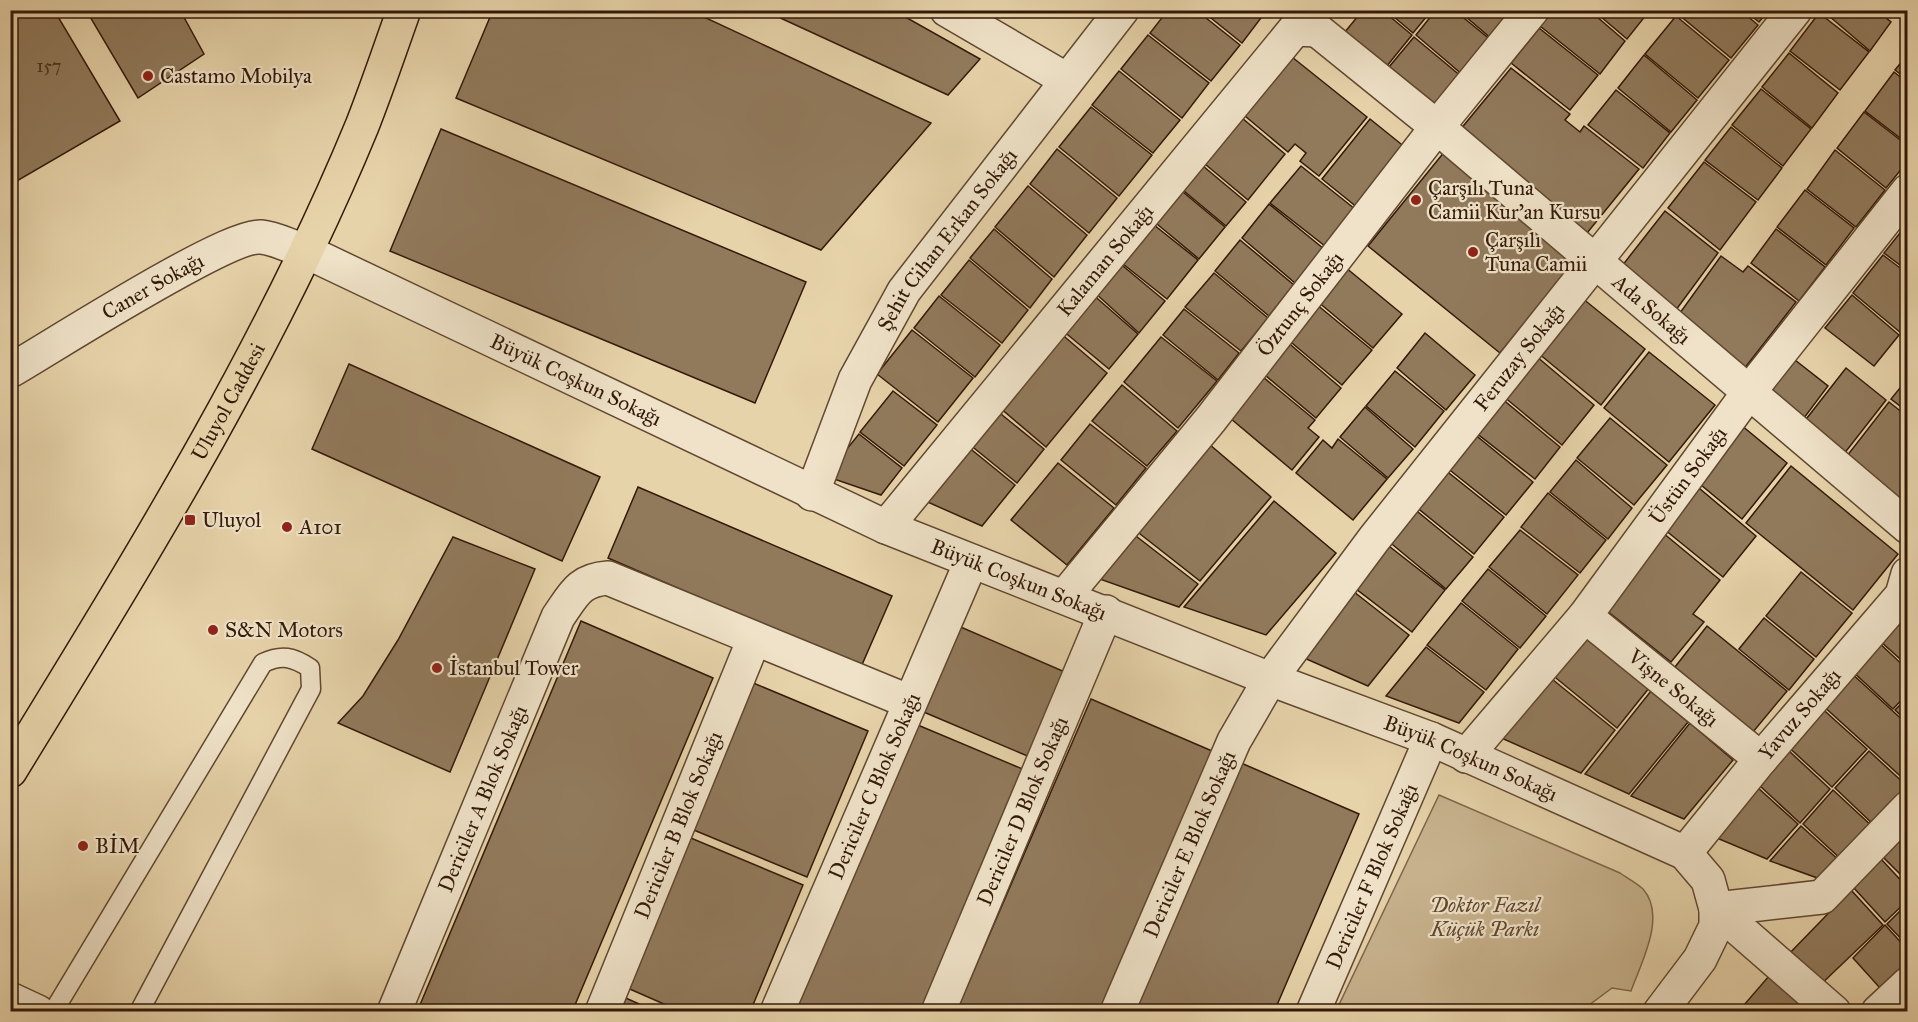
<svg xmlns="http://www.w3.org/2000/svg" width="1918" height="1022" font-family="'IM FELL Great Primer',serif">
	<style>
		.green { fill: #c8b38e; stroke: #7e664b; stroke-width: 1.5 }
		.building { fill: #917a5c; stroke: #331908; stroke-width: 1.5 }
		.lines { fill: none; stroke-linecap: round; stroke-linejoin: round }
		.service-casing { stroke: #604830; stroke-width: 21 }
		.minor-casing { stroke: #604830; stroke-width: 36 }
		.tertiary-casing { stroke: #604830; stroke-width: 36 }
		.primary-casing { stroke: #331908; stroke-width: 36 }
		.service { stroke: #efe2c8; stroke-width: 18 }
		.minor { stroke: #efe2c8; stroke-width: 33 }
		.tertiary { stroke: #efe2c8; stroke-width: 33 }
		.primary { stroke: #e7d3aa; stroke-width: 33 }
		.poi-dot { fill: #8f2418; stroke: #efe2c8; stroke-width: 2 }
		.labels { text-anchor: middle; stroke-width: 4.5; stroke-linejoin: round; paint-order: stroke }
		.number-label { font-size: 18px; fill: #4a311d }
		.poi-label { font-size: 21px; fill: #331908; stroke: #efe2c8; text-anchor: start }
		.street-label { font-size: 21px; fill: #331908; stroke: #efe2c8 }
		.park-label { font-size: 21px; font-style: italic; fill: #604730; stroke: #efe2c8 }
	</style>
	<rect width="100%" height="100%" fill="#e7d3aa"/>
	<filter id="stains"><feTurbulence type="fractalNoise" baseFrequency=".00333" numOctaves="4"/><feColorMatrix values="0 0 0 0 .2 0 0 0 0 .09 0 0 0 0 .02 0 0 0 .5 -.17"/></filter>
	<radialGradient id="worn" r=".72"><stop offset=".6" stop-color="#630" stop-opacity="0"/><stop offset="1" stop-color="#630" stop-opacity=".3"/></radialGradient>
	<path class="green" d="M1439 795 1620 873C1627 878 1637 883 1643 889 1667 916 1641 963 1631 991L1612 988 1581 1011H1336Z"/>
	<g class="building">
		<polygon points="10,10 54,10 120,121 10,185"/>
		<polygon points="86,10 180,10 204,54 138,98"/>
		<polygon points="493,10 689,10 931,123 821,250 456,98"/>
		<polygon points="763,10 893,10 980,59 948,95"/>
		<polygon points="1168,10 1196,10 1240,45 1211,81 1150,33"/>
		<polygon points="1201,10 1267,10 1242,43"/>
		<polygon points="1363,10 1382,10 1412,35 1382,72 1340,38"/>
		<polygon points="1386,10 1432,10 1413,33"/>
		<polygon points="1436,10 1454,10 1492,41 1464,76 1416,35"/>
		<polygon points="1458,10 1517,10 1493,40"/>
		<polygon points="1553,10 1589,10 1625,41 1600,74 1540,26"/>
		<polygon points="1593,10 1650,10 1627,39"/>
		<polygon points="1680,10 1740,10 1758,25 1731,58 1678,14"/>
		<polygon points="1744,10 1769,10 1759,22"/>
		<polygon points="1822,10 1876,10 1891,22 1870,51"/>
		<polygon points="1819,13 1869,52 1840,90 1790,51"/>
		<polygon points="1676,16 1729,60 1698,98 1645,54"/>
		<polygon points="1539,28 1598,75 1570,110 1511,63"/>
		<polygon points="1148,35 1209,83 1182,118 1121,69"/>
		<polygon points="1414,37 1462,77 1433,113 1384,73"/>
		<polygon points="1287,53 1367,117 1319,176 1300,161 1306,153 1295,144 1288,152 1239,111"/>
		<polygon points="1789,53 1838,93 1812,128 1762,87"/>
		<polygon points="1908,54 1908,80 1895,70"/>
		<polygon points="1644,55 1697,100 1671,132 1618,88"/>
		<polygon points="1511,68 1570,114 1565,120 1580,132 1584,126 1639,169 1583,238 1455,136"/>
		<polygon points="1119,71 1180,120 1153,153 1092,105"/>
		<polygon points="1894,72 1908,83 1908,144 1865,111"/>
		<polygon points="1761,89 1811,129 1783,166 1732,125"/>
		<polygon points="1616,90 1670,133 1643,168 1588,125"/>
		<polygon points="1091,107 1152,155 1119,196 1059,147"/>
		<polygon points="1864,112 1908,146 1908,161 1886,188 1837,148"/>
		<polygon points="1236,113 1285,154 1248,200 1199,159"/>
		<polygon points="1370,119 1406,148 1358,208 1322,179"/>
		<polygon points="1731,127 1782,168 1758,200 1705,160"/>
		<polygon points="441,129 806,282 755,403 390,251"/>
		<polygon points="1057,149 1117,198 1089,233 1030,184"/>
		<polygon points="1835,150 1885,190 1856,227 1807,189"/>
		<polygon points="1445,151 1577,258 1500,353 1368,246"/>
		<polygon points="1197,161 1246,202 1226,226 1178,186"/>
		<polygon points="1704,162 1756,202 1720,250 1668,208"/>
		<polygon points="1301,166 1355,209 1325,246 1270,203"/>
		<polygon points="1028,186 1087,235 1054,277 995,227"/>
		<polygon points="1177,187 1225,227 1199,259 1151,219"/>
		<polygon points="1805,190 1854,228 1826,265 1777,227"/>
		<polygon points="1269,204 1324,249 1295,283 1242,238"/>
		<polygon points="1665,211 1718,253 1673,314 1618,271"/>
		<polygon points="1149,221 1198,260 1167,299 1118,260"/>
		<polygon points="1908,223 1908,271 1884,253"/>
		<polygon points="994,229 1052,279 1030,308 970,258"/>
		<polygon points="1776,229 1825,267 1799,301 1751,263"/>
		<polygon points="1240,240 1294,285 1269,316 1215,271"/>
		<polygon points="1883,255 1908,274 1908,324 1901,333 1853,293"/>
		<polygon points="1721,256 1743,272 1748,266 1796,302 1744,369 1677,317"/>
		<polygon points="969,260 1028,310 1002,343 941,295"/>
		<polygon points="1117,261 1165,301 1139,333 1093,291"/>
		<polygon points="1345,267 1402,314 1373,348 1317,301"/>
		<polygon points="1214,273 1268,318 1241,351 1185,307"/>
		<polygon points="1091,293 1138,334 1109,369 1062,330"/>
		<polygon points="1852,295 1899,335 1874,366 1825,328"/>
		<polygon points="939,296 1000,345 975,377 914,328"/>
		<polygon points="1582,298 1645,349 1601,405 1538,353"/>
		<polygon points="1316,304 1372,350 1342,385 1286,338"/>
		<polygon points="1184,309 1239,353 1218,380 1163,335"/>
		<polygon points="912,330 973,378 938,422 877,374"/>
		<polygon points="1059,332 1107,373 1046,447 999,407"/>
		<polygon points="1425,333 1475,375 1446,410 1397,368"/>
		<polygon points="1161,337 1217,381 1178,428 1124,382"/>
		<polygon points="1285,340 1341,388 1316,418 1259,370"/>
		<polygon points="1649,352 1715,405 1669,462 1604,408"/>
		<polygon points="1536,356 1594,405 1562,445 1503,396"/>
		<polygon points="1795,360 1828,386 1798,426 1764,400"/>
		<polygon points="349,364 600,477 562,561 312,449"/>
		<polygon points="1846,368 1886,400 1840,459 1800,427"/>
		<polygon points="1395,371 1444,411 1415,447 1366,406"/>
		<polygon points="1258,373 1315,420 1308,428 1319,437 1292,470 1224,413"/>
		<polygon points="1908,378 1908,412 1891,399"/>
		<polygon points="1122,385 1177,431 1147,466 1092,421"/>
		<polygon points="893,391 937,425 904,466 860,432"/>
		<polygon points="1501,398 1560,447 1535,479 1475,432"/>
		<polygon points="1889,402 1908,417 1908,493 1898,504 1843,461"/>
		<polygon points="1365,407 1413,449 1388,478 1340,437"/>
		<polygon points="996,410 1044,449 1017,483 969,444"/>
		<polygon points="1610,418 1667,465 1634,505 1577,458"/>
		<polygon points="1090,424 1146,468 1116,505 1061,460"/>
		<polygon points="1741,425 1787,463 1742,519 1695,480"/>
		<polygon points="1473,433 1533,482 1506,515 1446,467"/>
		<polygon points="859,434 902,468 881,495 825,476"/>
		<polygon points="1338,439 1387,479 1353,520 1296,473 1323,440 1332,448"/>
		<polygon points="1209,444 1271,497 1200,581 1135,530"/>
		<polygon points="967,446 1015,485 982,526 923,500"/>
		<polygon points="1576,460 1632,508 1608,539 1550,492"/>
		<polygon points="1058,463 1114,508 1067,565 1011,520"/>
		<polygon points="1791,466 1898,554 1853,610 1746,523"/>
		<polygon points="1444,469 1504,517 1474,554 1415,506"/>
		<polygon points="1693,483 1756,536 1723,577 1659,525"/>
		<polygon points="638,487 892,596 861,667 608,558"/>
		<polygon points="1548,493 1606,540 1580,573 1521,527"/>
		<polygon points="1274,501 1336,553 1266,635 1184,607"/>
		<polygon points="1413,508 1473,557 1446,589 1387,540"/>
		<polygon points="1657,528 1720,580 1693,614 1704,622 1671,662 1596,602"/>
		<polygon points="1520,530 1578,575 1547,614 1489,567"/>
		<polygon points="1132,533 1198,584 1179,607 1094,577"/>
		<polygon points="453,537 535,569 450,772 338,723 363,696 398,640"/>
		<polygon points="1385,543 1445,590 1412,632 1351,585"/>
		<polygon points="1488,569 1546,616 1520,648 1462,601"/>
		<polygon points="1801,572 1852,613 1816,657 1766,616"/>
		<polygon points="1349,588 1409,635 1368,686 1295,654"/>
		<polygon points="1461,603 1518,649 1486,690 1427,645"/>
		<polygon points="1908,609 1908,666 1879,640"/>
		<polygon points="1764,618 1814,659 1789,690 1739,649"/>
		<polygon points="581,621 713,678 572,1012 417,1012"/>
		<polygon points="956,625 1074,676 1037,760 919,710"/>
		<polygon points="1707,626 1787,691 1753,732 1675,667"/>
		<polygon points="1579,629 1649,688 1617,728 1545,669"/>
		<polygon points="1876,640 1908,670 1908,693 1893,709 1850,669"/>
		<polygon points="1426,647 1484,692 1459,723 1386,696"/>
		<polygon points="1542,671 1615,730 1581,773 1490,733"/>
		<polygon points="1849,671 1908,725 1908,783 1820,703"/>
		<polygon points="751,682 868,731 807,877 689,828"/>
		<polygon points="1651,691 1688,722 1629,794 1585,774"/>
		<polygon points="1908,697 1908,722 1895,710"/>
		<polygon points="1091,699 1212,751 1100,1012 956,1012"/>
		<polygon points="1817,704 1867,749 1832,787 1783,742"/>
		<polygon points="913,723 1032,773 928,1012 788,1012"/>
		<polygon points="1690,723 1733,760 1684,819 1631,796"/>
		<polygon points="1789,751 1830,789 1800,823 1759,785"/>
		<polygon points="1869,751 1908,787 1908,791 1875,826 1835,788"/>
		<polygon points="1241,763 1359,814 1274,1012 1135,1012"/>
		<polygon points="1757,787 1798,824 1767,859 1712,836"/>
		<polygon points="1833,790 1874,828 1843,861 1803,824"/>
		<polygon points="1801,826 1842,863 1826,881 1770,861"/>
		<polygon points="1908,832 1908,882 1883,857"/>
		<polygon points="686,836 803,885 750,1012 682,1012 623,986"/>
		<polygon points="1881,859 1908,888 1908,900 1885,922 1853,887"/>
		<polygon points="1851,890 1883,925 1816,989 1785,958"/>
		<polygon points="1908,903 1908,946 1887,924"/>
		<polygon points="1885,925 1908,950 1908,962 1880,988 1853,958"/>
		<polygon points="1769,976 1811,1012 1738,1012"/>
		<polygon points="619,995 657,1012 612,1012"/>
	</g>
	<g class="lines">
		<g class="service-casing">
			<path id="service" d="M53 1012 263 663C282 654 293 657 310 668L311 689 139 1012"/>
		</g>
		<g class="minor-casing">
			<g id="minor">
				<polyline points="947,10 1067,80"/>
				<path id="s1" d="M1317 30 1437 127 1908 527"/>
				<path id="s2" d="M10 371C50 348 227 234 261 237 275 238 291 247 305 251"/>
				<path id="s3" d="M812 494 855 380 904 291 1122 10"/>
				<path id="s4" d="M886 527 1295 29 1317 30"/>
				<path id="s5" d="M1065 596 1211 419 1437 127 1532 10"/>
				<path id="s6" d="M1585 616 1761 759"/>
				<path id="s7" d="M1466 756 1585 616 1749 392 1908 191"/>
				<path id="s8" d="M1685 853 1761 759 1902 595 1908 574"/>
				<polyline points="1716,909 1822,897 1908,808"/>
				<polyline points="1716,909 1834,1012"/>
				<polyline points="10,999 38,1012"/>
				<path id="s9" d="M394 1012 558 617C574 594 579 580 608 578L910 702"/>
				<path id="s10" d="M602 1012 754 639"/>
				<path id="s11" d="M777 1012 971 562"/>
				<path id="s12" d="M938 1012 1106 612"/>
				<path id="s13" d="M1117 1012 1234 741 1270 679 1374 539 1795 10"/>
				<path id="s14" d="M1313 1012 1431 739"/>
				<polyline points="1878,1012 1908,984"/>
			</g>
		</g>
		<g class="tertiary-casing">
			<g id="tertiary">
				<path id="s15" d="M305 251 886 527 1270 679 1431 739 1685 853 1708 880 1716 909V926L1700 959 1660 1012"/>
			</g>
		</g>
		<g class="primary-casing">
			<g id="primary">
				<path id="s16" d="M10 771C138 562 269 352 362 126 377 88 390 49 404 10"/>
			</g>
		</g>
		<use href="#service" class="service"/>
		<use href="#minor" class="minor"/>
		<use href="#tertiary" class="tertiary"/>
		<use href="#primary" class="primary"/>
	</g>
	<g class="poi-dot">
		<circle cx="148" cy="76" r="6"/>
		<circle cx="1416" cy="200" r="6"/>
		<circle cx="1473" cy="252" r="6"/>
		<rect x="184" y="514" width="12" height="12" rx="3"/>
		<circle cx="287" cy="527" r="6"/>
		<circle cx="213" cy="630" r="6"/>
		<circle cx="437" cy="668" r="6"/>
		<circle cx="83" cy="846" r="6"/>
	</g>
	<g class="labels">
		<g class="number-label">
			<text x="49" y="72">157</text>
		</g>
		<g class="poi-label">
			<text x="160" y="83">Castamo Mobilya</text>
			<text x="1428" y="195">Çarşılı Tuna<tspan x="1428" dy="24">Camii Kur'an Kursu</tspan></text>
			<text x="1485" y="247">Çarşılı<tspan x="1485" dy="24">Tuna Camii</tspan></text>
			<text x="202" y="527">Uluyol</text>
			<text x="299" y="534">A101</text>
			<text x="225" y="637">S&amp;N Motors</text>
			<text x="449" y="675">İstanbul Tower</text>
			<text x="95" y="853">BİM</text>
		</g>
		<g class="street-label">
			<text dy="7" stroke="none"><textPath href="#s3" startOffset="290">Şehit Cihan Erkan Sokağı</textPath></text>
			<text dy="7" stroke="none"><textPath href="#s4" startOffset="345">Kalaman Sokağı</textPath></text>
			<text dy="7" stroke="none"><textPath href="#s2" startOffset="166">Caner Sokağı</textPath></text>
			<text dy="7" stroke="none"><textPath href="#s5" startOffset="375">Öztunç Sokağı</textPath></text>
			<text dy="7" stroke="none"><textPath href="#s1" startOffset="436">Ada Sokağı</textPath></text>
			<text dy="7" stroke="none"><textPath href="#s13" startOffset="774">Feruzay Sokağı</textPath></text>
			<text dy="7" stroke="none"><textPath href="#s15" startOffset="300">Büyük Coşkun Sokağı</textPath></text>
			<text dy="7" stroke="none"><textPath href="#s16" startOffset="429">Uluyol Caddesi</textPath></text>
			<text dy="7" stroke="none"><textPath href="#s7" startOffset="358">Üstün Sokağı</textPath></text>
			<text dy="7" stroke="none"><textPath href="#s15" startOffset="786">Büyük Coşkun Sokağı</textPath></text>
			<text dy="7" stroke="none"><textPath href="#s6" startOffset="114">Vişne Sokağı</textPath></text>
			<text dy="7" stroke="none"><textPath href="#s8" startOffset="180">Yavuz Sokağı</textPath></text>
			<text dy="7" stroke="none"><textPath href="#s15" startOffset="1272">Büyük Coşkun Sokağı</textPath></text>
			<text dy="7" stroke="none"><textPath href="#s11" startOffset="246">Dericiler C Blok Sokağı</textPath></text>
			<text dy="7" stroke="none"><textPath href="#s9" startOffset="231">Dericiler A Blok Sokağı</textPath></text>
			<text dy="7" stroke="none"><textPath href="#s12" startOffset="218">Dericiler D Blok Sokağı</textPath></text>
			<text dy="7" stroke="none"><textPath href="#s10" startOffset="202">Dericiler B Blok Sokağı</textPath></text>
			<text dy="7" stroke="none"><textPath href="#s13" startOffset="183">Dericiler E Blok Sokağı</textPath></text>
			<text dy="7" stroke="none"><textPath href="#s14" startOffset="148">Dericiler F Blok Sokağı</textPath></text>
		</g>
		<g class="park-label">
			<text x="1485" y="912">Doktor Fazıl<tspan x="1485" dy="24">Küçük Parkı</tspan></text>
		</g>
	</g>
	<rect width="1918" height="1022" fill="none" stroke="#e7d3aa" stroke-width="36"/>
	<rect x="12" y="12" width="1894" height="998" fill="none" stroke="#331908" stroke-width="3"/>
	<rect x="18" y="18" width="1882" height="986" fill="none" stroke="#331908" stroke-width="1.5"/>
	<rect width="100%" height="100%" filter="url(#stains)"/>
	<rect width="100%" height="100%" fill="url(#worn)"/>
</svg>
